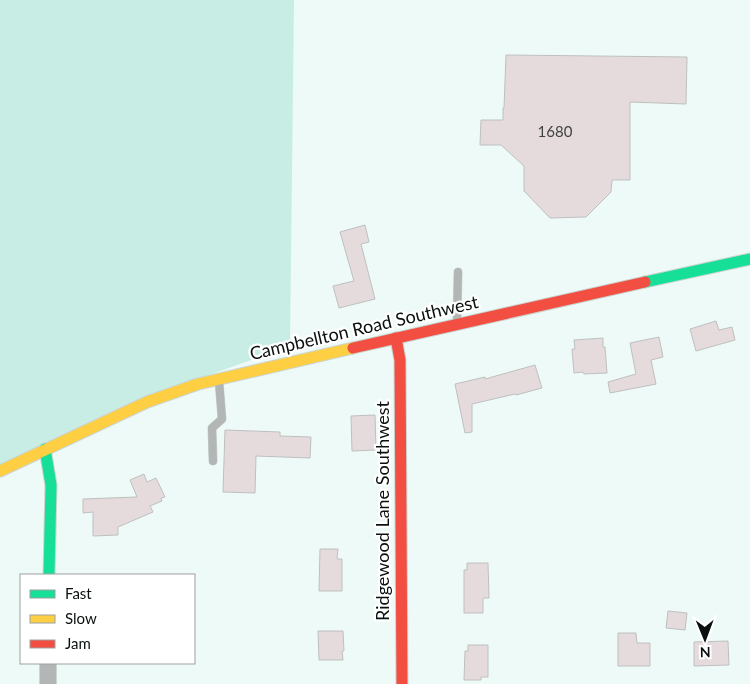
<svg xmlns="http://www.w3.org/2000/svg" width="750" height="684" font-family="Lato,sans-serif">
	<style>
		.green { fill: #c8ede4 }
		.building { fill: #e5dbdd; stroke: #bec0bf }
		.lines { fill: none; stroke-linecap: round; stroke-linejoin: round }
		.lane-casing { stroke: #cad4d1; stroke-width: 9 }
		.street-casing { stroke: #cad4d1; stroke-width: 18 }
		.fast-casing { stroke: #cad4d1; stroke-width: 13 }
		.slow-casing { stroke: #cad4d1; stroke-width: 13 }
		.jam-casing { stroke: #cad4d1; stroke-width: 13 }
		.lane { stroke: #b2b7b6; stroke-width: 8 }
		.street { stroke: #b2b7b6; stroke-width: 16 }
		.fast { stroke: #16e098; stroke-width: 11 }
		.slow { stroke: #ffcf43; stroke-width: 11 }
		.jam { stroke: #f24e42; stroke-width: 11 }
		.labels { text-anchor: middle; stroke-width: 4.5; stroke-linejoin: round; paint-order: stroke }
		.number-label { font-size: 15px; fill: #404342 }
		.street-label { font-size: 18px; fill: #09100e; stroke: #fff }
	</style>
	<rect width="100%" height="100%" fill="#eefaf7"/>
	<polygon class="green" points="0,0 294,0 290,346 159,393 0,468"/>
	<g class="building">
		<polygon points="506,55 687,57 686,104 630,102 630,180 612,180 611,192 586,217 550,218 524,191 524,166 501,145 480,145 481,120 503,120 503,108 504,108"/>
		<polygon points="365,225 369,242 361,244 375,299 339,308 333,286 354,281 340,232"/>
		<polygon points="716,321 719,330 732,327 735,340 696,351 690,329"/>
		<polygon points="659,337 663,357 651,360 656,384 610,393 608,382 636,374 630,343"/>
		<polygon points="603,338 603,347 605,347 607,373 584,374 583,372 574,373 572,349 575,349 574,340"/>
		<polygon points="535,365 542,388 516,395 515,394 472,404 472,432 465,433 455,384 485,377 485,379"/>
		<polygon points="375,415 376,450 352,451 351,416"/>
		<polygon points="225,430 280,432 280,436 311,437 310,458 256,456 255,493 223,492"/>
		<polygon points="144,474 147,482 156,478 165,497 161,498 162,501 150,506 153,512 118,527 118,535 93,536 93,512 83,513 83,499 137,497 130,480"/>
		<polygon points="320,549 338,549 337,559 342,559 342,591 319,591"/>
		<polygon points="467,563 488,563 489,598 483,598 483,613 464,613 464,570 467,570"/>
		<polygon points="668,611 687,613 685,630 666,628"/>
		<polygon points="318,631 343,631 344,651 342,651 343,660 319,660"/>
		<polygon points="618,633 636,633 637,643 650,643 650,666 618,666"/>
		<polygon points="728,641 729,665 694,666 694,642"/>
		<polygon points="468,645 488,645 488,677 481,677 481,680 464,680 465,651 468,651"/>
	</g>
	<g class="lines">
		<g class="lane-casing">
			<g id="lane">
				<polyline points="457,322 458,272"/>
				<polyline points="213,461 212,428 222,419 219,381"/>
			</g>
		</g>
		<g class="street-casing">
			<polyline id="street" points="48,684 48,663"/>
		</g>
		<g class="fast-casing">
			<g id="fast">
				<polyline points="645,282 750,259"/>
				<polyline points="45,449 51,485 49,575"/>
			</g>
		</g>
		<g class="slow-casing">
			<polyline id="slow" points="0,471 147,402 198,384 353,348"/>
		</g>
		<g class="jam-casing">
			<g id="jam">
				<polyline points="396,338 400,360 402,684"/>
				<polyline points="353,348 645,282"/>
			</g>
		</g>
		<use href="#lane" class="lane"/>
		<use href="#street" class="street"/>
		<use href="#fast" class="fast"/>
		<use href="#slow" class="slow"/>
		<use href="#jam" class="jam"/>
	</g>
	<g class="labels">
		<g class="number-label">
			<text x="555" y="137">1680</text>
		</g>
		<g class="street-label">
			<text transform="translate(364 328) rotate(-13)" y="6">Campbellton Road Southwest</text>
			<text transform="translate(383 511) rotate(-90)" y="6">Ridgewood Lane Southwest</text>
		</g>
	</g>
	<rect x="20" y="574" width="175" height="90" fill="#ffffff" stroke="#9d9f9f"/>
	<rect x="30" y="590" width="25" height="8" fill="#16e098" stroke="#9d9f9f"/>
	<text x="65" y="599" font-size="15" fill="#09100e">Fast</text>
	<rect x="30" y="615" width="25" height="8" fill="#ffcf43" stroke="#9d9f9f"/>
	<text x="65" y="624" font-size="15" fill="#09100e">Slow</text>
	<rect x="30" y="640" width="25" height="8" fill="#f24e42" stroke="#9d9f9f"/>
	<text x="65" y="649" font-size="15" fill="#09100e">Jam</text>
	<g transform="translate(705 639) rotate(179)" stroke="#ffffff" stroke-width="4" paint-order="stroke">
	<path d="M0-4L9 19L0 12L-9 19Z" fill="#09100e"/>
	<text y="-8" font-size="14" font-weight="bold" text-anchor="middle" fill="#09100e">N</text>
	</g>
</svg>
